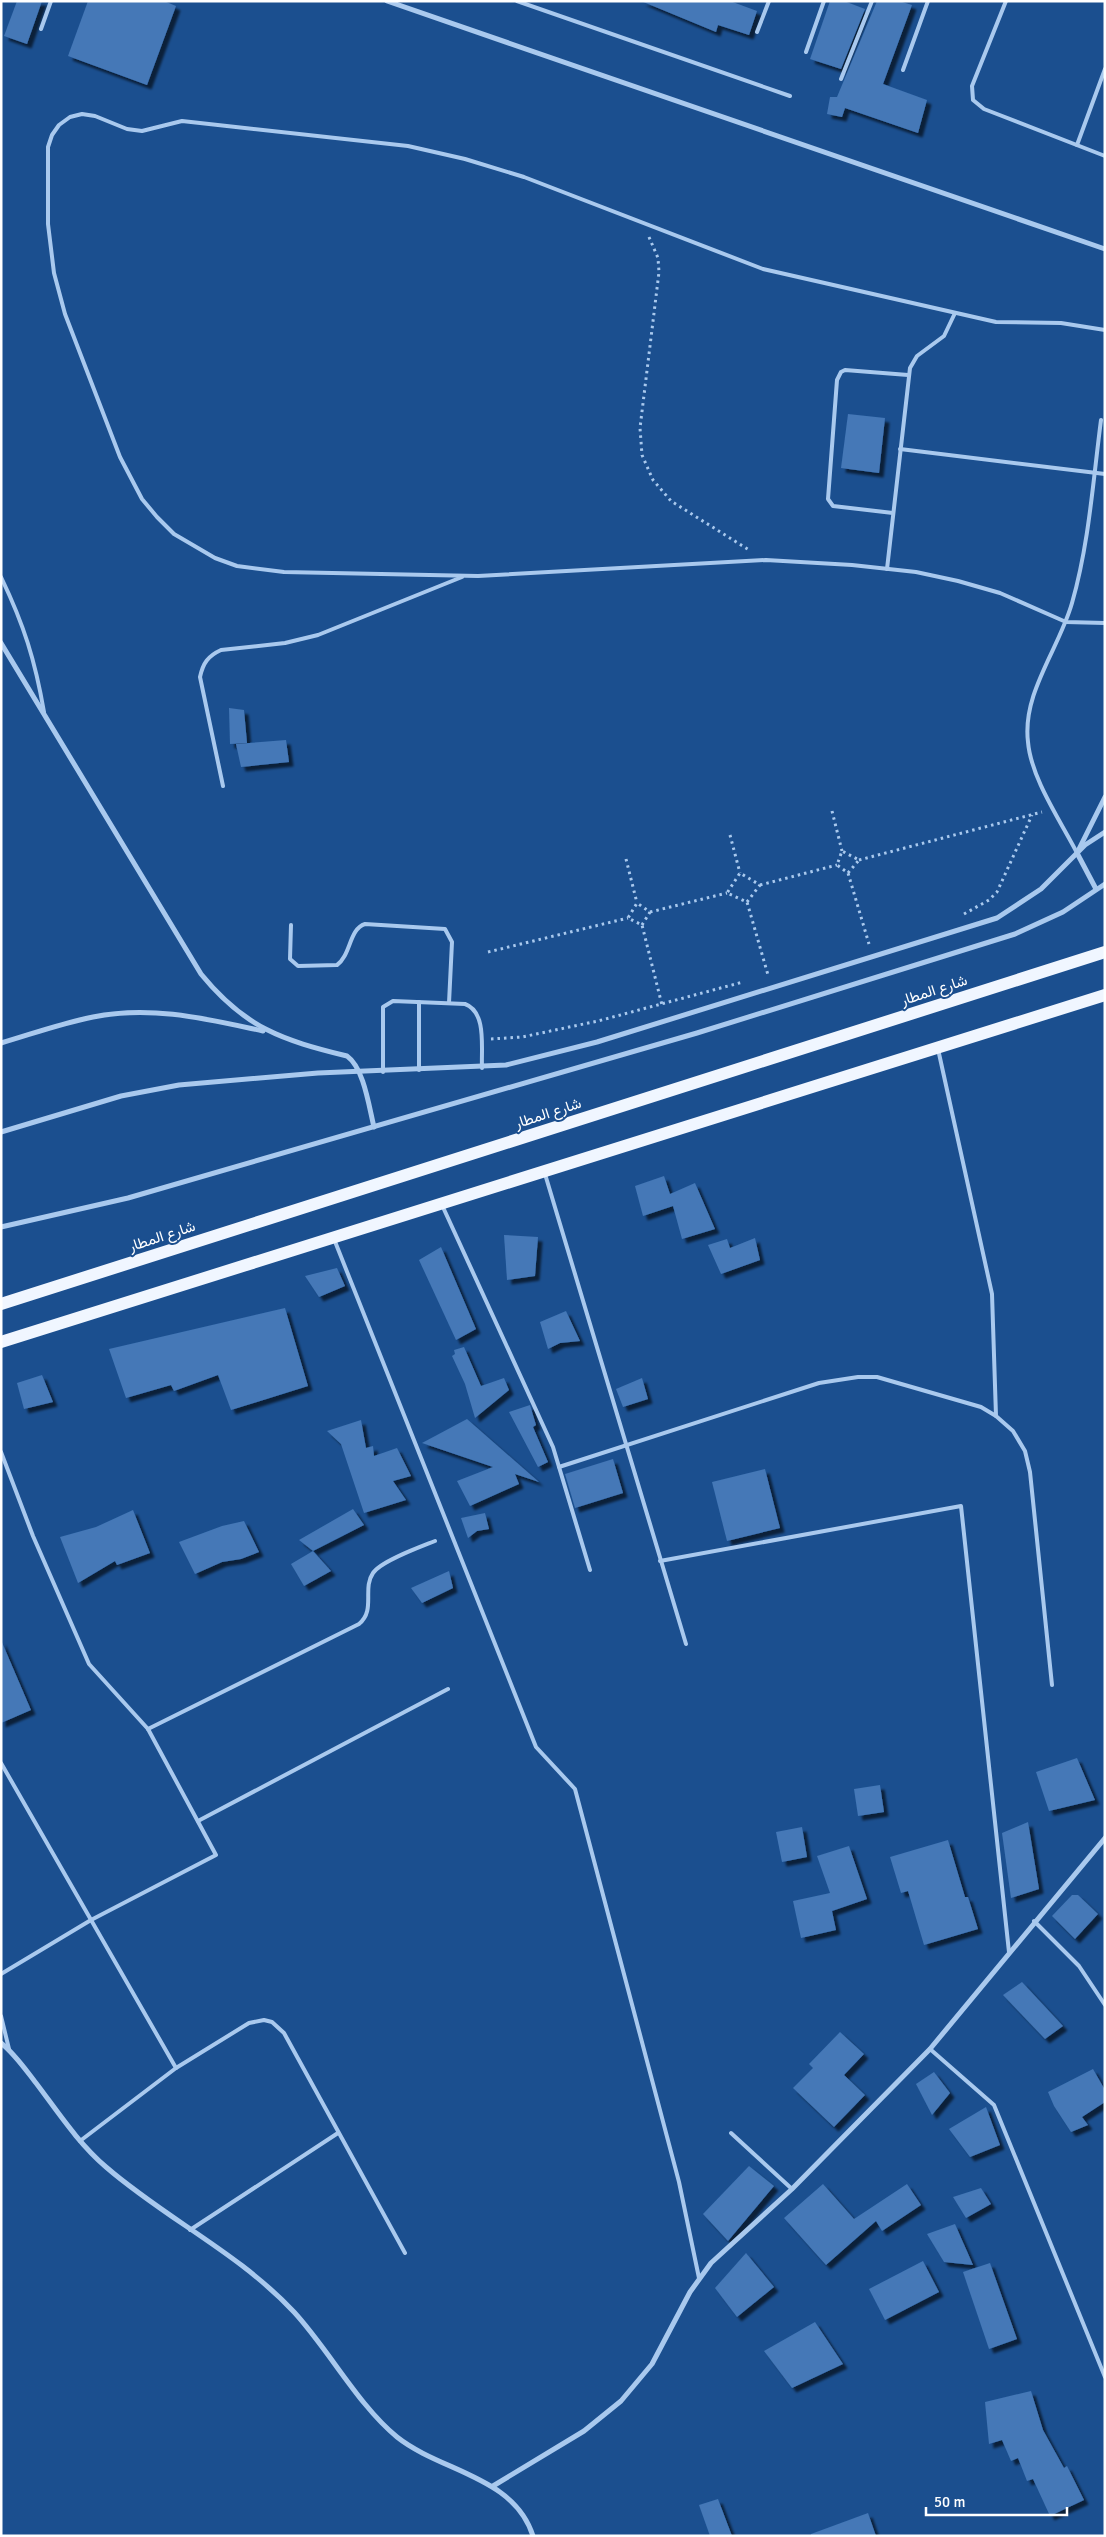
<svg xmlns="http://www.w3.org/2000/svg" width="1106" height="2537" font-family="Signika,Vazirmatn,sans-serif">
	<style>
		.building { fill: #4478b7; filter: url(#shadow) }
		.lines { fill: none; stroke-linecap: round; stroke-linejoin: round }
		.path { stroke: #a9c9ee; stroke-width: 3; stroke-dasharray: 2.5 4; stroke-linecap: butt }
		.lane { stroke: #a9c9ee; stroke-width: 4 }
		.street { stroke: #a9c9ee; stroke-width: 5 }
		.primary { stroke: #f0f6ff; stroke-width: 12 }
		.labels { text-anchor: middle; stroke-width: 4; stroke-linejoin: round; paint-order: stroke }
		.street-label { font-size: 15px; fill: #fff; stroke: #1b4f8f }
	</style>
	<defs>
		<filter id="shadow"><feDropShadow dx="4.5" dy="4.5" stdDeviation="1" flood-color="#0009"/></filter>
	</defs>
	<rect width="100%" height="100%" fill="#1b4f8f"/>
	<g class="building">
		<polygon points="17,1 42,1 27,44 4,36"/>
		<polygon points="88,1 164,1 176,6 147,85 68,56"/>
		<polygon points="641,1 730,1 757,11 749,35 718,25 716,32"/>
		<polygon points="830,1 844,1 865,9 841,69 810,59"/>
		<polygon points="877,1 899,1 912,5 883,84 927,100 918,133 845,108 842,117 827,114 830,97 837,97"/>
		<polygon points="848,414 885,418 879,473 841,468"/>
		<polygon points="229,708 244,710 247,743 230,744"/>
		<polygon points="286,740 289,762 241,767 236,744"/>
		<polygon points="664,1176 670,1194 695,1183 715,1229 682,1239 673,1206 643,1216 635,1186"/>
		<polygon points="504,1235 538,1237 535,1276 507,1280"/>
		<polygon points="755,1238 760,1260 721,1274 708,1245 727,1239 730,1248"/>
		<polygon points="441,1247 476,1329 456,1340 419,1260"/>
		<polygon points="337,1268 345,1286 319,1297 305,1276"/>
		<polygon points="285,1308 308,1386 231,1410 218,1375 174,1391 171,1385 126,1398 109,1349"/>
		<polygon points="566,1311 580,1341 560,1343 548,1349 540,1322"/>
		<polygon points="464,1347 481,1386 504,1378 509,1390 475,1418 465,1384 452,1356 455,1354 454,1350"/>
		<polygon points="42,1375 53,1402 24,1409 17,1383"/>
		<polygon points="642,1378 648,1399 623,1407 616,1389"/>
		<polygon points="530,1405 536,1425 533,1427 548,1462 538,1467 509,1412"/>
		<polygon points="467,1419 539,1482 515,1474 519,1484 470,1506 457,1481 493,1467 422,1443"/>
		<polygon points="361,1420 366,1448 373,1446 374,1456 397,1448 411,1476 393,1481 406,1500 364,1513 341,1444 327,1431"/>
		<polygon points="613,1459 623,1493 575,1508 565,1474"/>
		<polygon points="765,1469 780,1528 727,1541 712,1482"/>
		<polygon points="353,1509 364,1525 313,1551 299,1540"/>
		<polygon points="133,1510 150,1553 117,1565 115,1561 78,1583 60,1537 96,1527"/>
		<polygon points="485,1513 489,1529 477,1531 468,1538 461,1518"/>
		<polygon points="244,1521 259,1552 241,1559 222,1562 195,1574 179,1542 222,1526"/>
		<polygon points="313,1551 331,1571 304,1586 291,1564"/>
		<polygon points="449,1571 453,1588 422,1603 411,1588"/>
		<polygon points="1,1640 31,1710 1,1723"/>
		<polygon points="1077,1758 1095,1800 1049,1811 1036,1772"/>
		<polygon points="880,1785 884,1812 858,1816 854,1789"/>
		<polygon points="1028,1822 1039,1889 1011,1898 1002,1833"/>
		<polygon points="802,1827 807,1857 782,1862 776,1832"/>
		<polygon points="948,1840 965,1897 968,1897 978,1929 924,1945 908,1891 901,1893 890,1857"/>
		<polygon points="849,1846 867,1899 832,1911 836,1930 801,1938 793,1901 830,1893 817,1856"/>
		<polygon points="1072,1895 1078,1895 1098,1914 1075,1939 1052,1916"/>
		<polygon points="1022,1982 1063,2026 1045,2039 1003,1995"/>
		<polygon points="840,2032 864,2054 844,2075 865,2095 834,2127 793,2088 813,2068 809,2064"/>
		<polygon points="1093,2069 1105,2090 1105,2102 1082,2117 1088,2125 1071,2132 1054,2106 1048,2092"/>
		<polygon points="934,2072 950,2093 932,2115 916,2084"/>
		<polygon points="986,2107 1000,2145 970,2157 949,2129"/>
		<polygon points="749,2166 774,2186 728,2241 703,2214"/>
		<polygon points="823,2184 854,2219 907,2184 921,2205 882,2231 876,2221 826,2265 784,2218"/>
		<polygon points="981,2188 991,2204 966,2218 953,2197"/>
		<polygon points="955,2224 973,2265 944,2262 927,2234"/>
		<polygon points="746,2253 774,2287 737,2317 715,2288"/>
		<polygon points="923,2261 939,2292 885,2320 869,2289"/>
		<polygon points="990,2263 1017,2339 989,2349 963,2272"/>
		<polygon points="815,2322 843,2364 792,2388 764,2351"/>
		<polygon points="1031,2391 1043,2430 1064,2468 1067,2466 1084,2500 1050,2516 1033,2479 1027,2481 1018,2458 1011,2461 1002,2440 989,2444 985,2402"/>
		<polygon points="718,2499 732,2536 710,2536 699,2505"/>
		<polygon points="868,2513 876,2536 811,2536 811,2534"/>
	</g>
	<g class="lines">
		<g class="path">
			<polyline points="649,237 658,258 659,272 640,428 642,455 653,480 671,501 749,550"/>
			<polyline points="832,811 842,851"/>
			<polyline points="730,835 740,873"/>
			<polyline points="626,859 637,903"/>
			<polyline points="859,860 1042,812"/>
			<polyline points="848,873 859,860 842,851 837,865 848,873 869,944"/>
			<polyline points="760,885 837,865"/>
			<polyline points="747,902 760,885 740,873 727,893 747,902 768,975"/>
			<polyline points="650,912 727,893"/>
			<polyline points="964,914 989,900 997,892 1032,815"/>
			<polyline points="642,925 650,912 637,903 628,918 642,925 662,1005"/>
			<polyline points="488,952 628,918"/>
			<polyline points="491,1039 522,1037 598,1021 743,982"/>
		</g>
		<g class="lane">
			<polyline points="517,1 790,96"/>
			<polyline points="1006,1 972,86 973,100 984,109 1105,156"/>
			<polyline points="41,29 51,1"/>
			<polyline points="757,32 769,1"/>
			<polyline points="806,52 824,1"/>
			<polyline points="903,70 928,1"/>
			<polyline points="841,79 872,1"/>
			<polyline points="1077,145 1105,69"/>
			<polyline points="1105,330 1061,323 996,322 763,269 524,177 465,159 408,146 182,121 142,131 127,129 95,116 82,114 70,117 59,125 52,135 48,147 48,224 54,273 65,314 120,457 142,499 157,517 174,534 215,558 237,566 284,572 478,576 766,560 852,565 916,572 958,581 1000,593 1066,622 1105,623"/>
			<polyline points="900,449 1105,474"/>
			<polyline points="893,513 833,506 828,499 837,380 841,372 845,370 908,375"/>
			<polyline points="887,569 910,368 917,356 944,336 955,313"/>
			<path d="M1 577C24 625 35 660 44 712"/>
			<path d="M223 786 200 677C203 663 208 656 221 650L285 643 318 635 462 577"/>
			<path d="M1077 853C1060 820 1031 778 1028 742 1022 693 1059 649 1072 603 1089 544 1093 481 1101 420"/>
			<path d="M291 925 290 959 298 966 337 965C351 955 349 929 365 924L445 929 452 942 449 1003"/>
			<polyline points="938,1049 992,1294 996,1416"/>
			<polyline points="419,1070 419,1002"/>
			<path d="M383 1072V1007L393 1001 465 1004C487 1012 481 1048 482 1068"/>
			<polyline points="545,1174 686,1644"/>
			<polyline points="442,1205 553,1447 590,1570"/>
			<polyline points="334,1239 536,1747 575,1789 679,2182 699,2278"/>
			<polyline points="1,1452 33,1536 89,1664 148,1729 216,1855 91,1920 1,1974"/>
			<polyline points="559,1467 819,1383 858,1377 877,1377 981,1407 996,1416 1013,1431 1025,1451 1030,1472 1052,1685"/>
			<polyline points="660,1561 961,1506 1009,1952"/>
			<path d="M148 1729 359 1624C376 1610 362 1589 373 1573 381 1561 420 1547 435 1541"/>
			<polyline points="1,1763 176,2068"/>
			<polyline points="198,1821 448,1689"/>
			<polyline points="1034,1921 1079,1966 1105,2005"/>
			<polyline points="1,2016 9,2049"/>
			<polyline points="930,2049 994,2105 1105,2377"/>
			<polyline points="731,2133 792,2189"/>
			<polyline points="80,2141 176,2068 249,2023 264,2020 272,2022 284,2033 405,2253"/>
			<polyline points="190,2230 338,2133"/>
		</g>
		<g class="street">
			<polyline points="387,1 1105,249"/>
			<path d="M1 643 201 974C245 1028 282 1040 347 1056 364 1068 369 1107 374 1127"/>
			<polyline points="1096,889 1077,853 1105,797"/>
			<path d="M1 1043C32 1034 62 1023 93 1017 151 1005 207 1019 263 1031"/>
			<polyline points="1,1132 121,1096 179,1085 318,1073 506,1065 597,1042 997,918 1041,889 1085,845 1105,832"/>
			<polyline points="1,1227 128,1198 697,1033 1015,934 1063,912 1105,884"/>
			<path d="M1 2043C15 2054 25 2069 36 2083 58 2112 78 2143 106 2167 166 2219 239 2253 294 2312 329 2350 358 2405 397 2437 441 2472 514 2476 533 2536"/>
			<polyline points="493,2486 584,2431 621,2401 652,2364 690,2292 711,2263 792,2189 930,2049 1105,1838"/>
		</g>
		<g class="primary">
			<polyline points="1,1304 1105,952"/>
			<polyline points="1,1342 1105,995"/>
		</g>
	</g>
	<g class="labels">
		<g class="street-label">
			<text transform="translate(934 990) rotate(-18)" y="5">شارع المطار</text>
			<text transform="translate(548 1113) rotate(-18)" y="5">شارع المطار</text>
			<text transform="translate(162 1236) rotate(-18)" y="5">شارع المطار</text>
		</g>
	</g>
	<rect width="1106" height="2537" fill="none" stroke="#ffffff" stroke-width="5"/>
	<path d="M926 2507v8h141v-8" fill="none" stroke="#ffffff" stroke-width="2.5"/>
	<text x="934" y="2507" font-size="15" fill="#ffffff" stroke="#1b4f8f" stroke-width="4" paint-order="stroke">50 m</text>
</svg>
